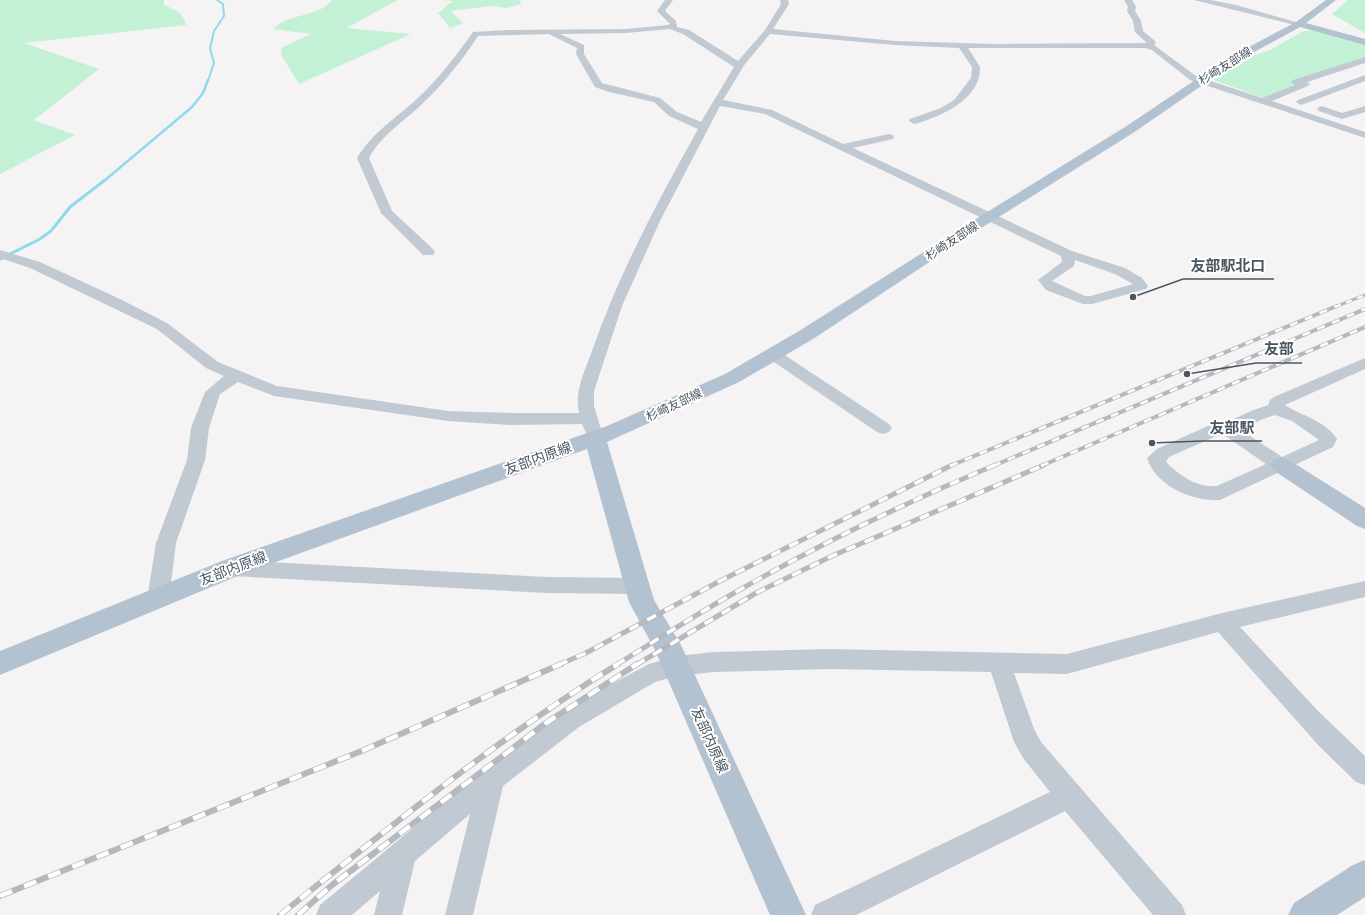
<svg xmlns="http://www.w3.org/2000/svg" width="1365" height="915" font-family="Quicksand,'Noto Sans JP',sans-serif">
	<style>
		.green { fill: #c3f1d5 }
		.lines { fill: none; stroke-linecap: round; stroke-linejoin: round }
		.stream-far2 { stroke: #90daee; stroke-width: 2 }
		.stream-far1 { stroke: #90daee; stroke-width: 2.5 }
		.stream { stroke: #90daee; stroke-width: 3 }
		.minor { fill: #c1cad2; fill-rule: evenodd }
		.major { fill: #b3c2d1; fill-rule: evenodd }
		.rail-far3-casing { stroke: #b5b8bd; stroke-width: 3 }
		.rail-far2-casing { stroke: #b5b8bd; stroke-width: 4 }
		.rail-far1-casing { stroke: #b5b8bd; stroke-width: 5 }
		.rail-casing { stroke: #b5b8bd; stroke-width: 6 }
		.rail-far3 { stroke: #fff; stroke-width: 2; stroke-dasharray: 6; stroke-linecap: butt }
		.rail-far2 { stroke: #fff; stroke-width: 2.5; stroke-dasharray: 8; stroke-linecap: butt }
		.rail-far1 { stroke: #fff; stroke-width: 3.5; stroke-dasharray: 10; stroke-linecap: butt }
		.rail { stroke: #fff; stroke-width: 4.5; stroke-dasharray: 13; stroke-linecap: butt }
		.labels { text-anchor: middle; stroke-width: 4; stroke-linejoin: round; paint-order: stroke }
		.far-street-label { font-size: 12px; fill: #4a5661; stroke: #fff }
		.street-label { font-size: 14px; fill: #4a5661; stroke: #fff }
		.leader { fill: none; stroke: #4a5661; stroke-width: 1.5 }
		.callout-dot { fill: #4a5661; stroke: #fff; stroke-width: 1.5 }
		.callout-label { font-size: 15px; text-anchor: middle; font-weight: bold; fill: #4a5661; stroke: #fff; stroke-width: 4; stroke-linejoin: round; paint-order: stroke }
	</style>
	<rect width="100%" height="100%" fill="#f5f3f3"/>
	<g class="green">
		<path d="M0 0H164V5C175 10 183 12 186 25L24 43 99 69 34 120 75 135 0 174Z"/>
		<path d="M332 0H398L346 28 411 34 299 84 282 56 281 48 311 34 273 29C289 13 320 17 332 0Z"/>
		<polygon points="440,0 520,0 521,4 507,8 492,6 451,11 463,23 450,28 438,13 453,1"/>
		<polygon points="1348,0 1365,0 1365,33 1332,14"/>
		<polygon points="1315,30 1365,44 1365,59 1266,99 1211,79 1211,77 1237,61 1270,50 1304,31"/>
	</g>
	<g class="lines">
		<polyline class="stream-far2" points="208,81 214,63 210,48 214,31 224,16 223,4 217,0"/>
		<polyline class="stream-far1" points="104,181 192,107 203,93 208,80"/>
		<polyline class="stream" points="0,259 40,239 51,231 70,207 105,180"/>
		<g class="minor">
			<path d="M665 0H673L665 11 676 21 677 27 689 30 738 61 765 30 781 4 780 0H788L789 4 773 29 895 41 995 44 1147 43 1135 32 1133 21 1127 11 1128 7 1124 0H1132L1136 7 1135 11 1141 21 1143 31 1155 41 1156 43 1154 45 1196 76 1262 98 1295 85 1291 82 1293 80 1365 57V63L1307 82 1310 84 1308 86 1272 101 1365 132V138L1190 80 1152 50 1145 48H968L980 67C981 99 941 117 914 124L909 121 910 119 941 108 954 100 971 78 972 67 959 48 895 45 770 34 745 64 723 100 772 110 843 144 889 134 893 135 894 137 893 139 853 148 1072 251 1125 268 1142 278 1148 286 1146 289 1092 304H1083L1046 290 1038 280 1062 262 1061 256 765 114 720 106 660 221 622 306 594 391V406L601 429 598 433 592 435 586 433 582 424 510 425 448 421 274 396 238 382 220 394 209 428 205 460 176 543 169 599 166 605 158 608 150 605 147 599 156 543 187 460 191 428 205 392 224 376 206 368 157 329 30 268 0 258V250L40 262 120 299 167 323 218 362 277 386 448 411 510 413H579C574 391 585 371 592 351 619 273 658 201 698 129L669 116 654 102 609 92 595 87 576 54 577 48 549 34 478 36C462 60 445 82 424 102 405 121 382 134 369 158L392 211 433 249 435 252 433 255H423L381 213 357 158C373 132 396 118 418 98 439 78 456 56 473 32L508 30 626 29 668 25 670 24 657 11ZM670 29 683 34 734 67 701 122 677 112 660 98 602 83 584 54V45L560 34 626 33ZM1075 260 1115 274 1133 284 1091 296H1085L1052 281 1074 266Z"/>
			<polygon points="1194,0 1210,0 1236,5 1303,24 1299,26"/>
			<polygon points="1365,75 1365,81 1304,104 1301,105 1296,102 1298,100"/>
			<polygon points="1322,106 1342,113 1365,106 1365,112 1342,119 1319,111 1317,109 1319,107"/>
			<polygon points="774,350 780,352 889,424 892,428 889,432 883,434 877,432 768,358 766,355 768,352"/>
			<path d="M1365 358V369L1285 405C1301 416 1325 420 1337 439L1333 447 1220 500C1193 502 1156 486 1147 458L1157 449 1210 425 1225 423 1251 411 1268 405 1270 400 1274 397ZM1275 415 1292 421 1319 440 1282 457 1241 430 1263 419ZM1219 435H1224L1266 464 1217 486C1197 488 1180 476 1166 462L1169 457Z"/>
			<polygon points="232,560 547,577 636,578 643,580 647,586 643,592 636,594 547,593 232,576 225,574 222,568 225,562"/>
			<polygon points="1365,581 1365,597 1240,627 1318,711 1365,756 1365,785 1356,782 1319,746 1218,632 1067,674 1014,673 1034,729 1041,742 1182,905 1186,915 1153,915 1065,811 856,915 811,915 815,905 1050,792 1023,758 1014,742 991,672 828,669 714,672 677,676 655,682 579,727 503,786 473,915 445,915 470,814 415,861 402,915 374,915 380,891 352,915 316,915 320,905 483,770 561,711 649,664 677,656 714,652 828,649 1067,654 1222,613"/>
		</g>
		<g class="major">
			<polygon points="1326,0 1336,0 1306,23 1365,39 1365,45 1300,27 1236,62 1133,133 981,228 813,339 739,382 607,442 654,600 681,645 806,915 770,915 655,650 629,602 587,449 240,575 0,675 0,651 222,561 607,426 725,374 799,331 971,222 1125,127 1228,58 1296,22"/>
			<polygon points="1281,457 1289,460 1365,508 1365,529 1357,526 1273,470 1270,465 1273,460"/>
			<polygon points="1365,860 1365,897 1337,915 1288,915 1294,903 1353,865"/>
		</g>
		<g class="rail-far3-casing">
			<polyline id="rail-far3" points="1335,307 1365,295"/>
		</g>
		<g class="rail-far2-casing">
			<g id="rail-far2">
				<polyline points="950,466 1337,306"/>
				<polyline points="993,466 1365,309"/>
				<polyline points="1041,466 1365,327"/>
			</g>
		</g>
		<g class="rail-far1-casing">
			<g id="rail-far1">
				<polyline points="558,665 584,654 720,581 952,465"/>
				<path d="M616 665C658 639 700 612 743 588 824 542 909 501 995 465"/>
				<polyline points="636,665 756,593 832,556 1044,465"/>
			</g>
		</g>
		<g class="rail-casing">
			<g id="rail">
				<polyline points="0,896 364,750 561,664"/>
				<path d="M280 915C390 827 498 738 618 664"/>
				<polyline points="298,915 332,885 546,723 637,664"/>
			</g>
		</g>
		<use href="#rail-far3" class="rail-far3"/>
		<use href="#rail-far2" class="rail-far2"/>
		<use href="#rail-far1" class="rail-far1"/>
		<use href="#rail" class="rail"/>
	</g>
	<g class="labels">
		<g class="far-street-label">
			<text transform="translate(1225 66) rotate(-32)" y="4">杉崎友部線</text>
			<text transform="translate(952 241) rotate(-33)" y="4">杉崎友部線</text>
			<text transform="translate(674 405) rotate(-25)" y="4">杉崎友部線</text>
		</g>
		<g class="street-label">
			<text transform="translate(538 458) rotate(-20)" y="5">友部内原線</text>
			<text transform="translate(233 568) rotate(-21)" y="5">友部内原線</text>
			<text transform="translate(710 740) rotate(66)" y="5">友部内原線</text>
		</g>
	</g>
	<path class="leader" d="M1133 297L1183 279H1274M1187 374L1256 363H1302M1152 443L1201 441H1262"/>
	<g class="callout-dot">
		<circle cx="1133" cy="297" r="4"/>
		<circle cx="1187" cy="374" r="4"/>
		<circle cx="1152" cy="443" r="4"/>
	</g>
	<g class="callout-label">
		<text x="1228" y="271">友部駅北口</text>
		<text x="1279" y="354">友部</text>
		<text x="1232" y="433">友部駅</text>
	</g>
</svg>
